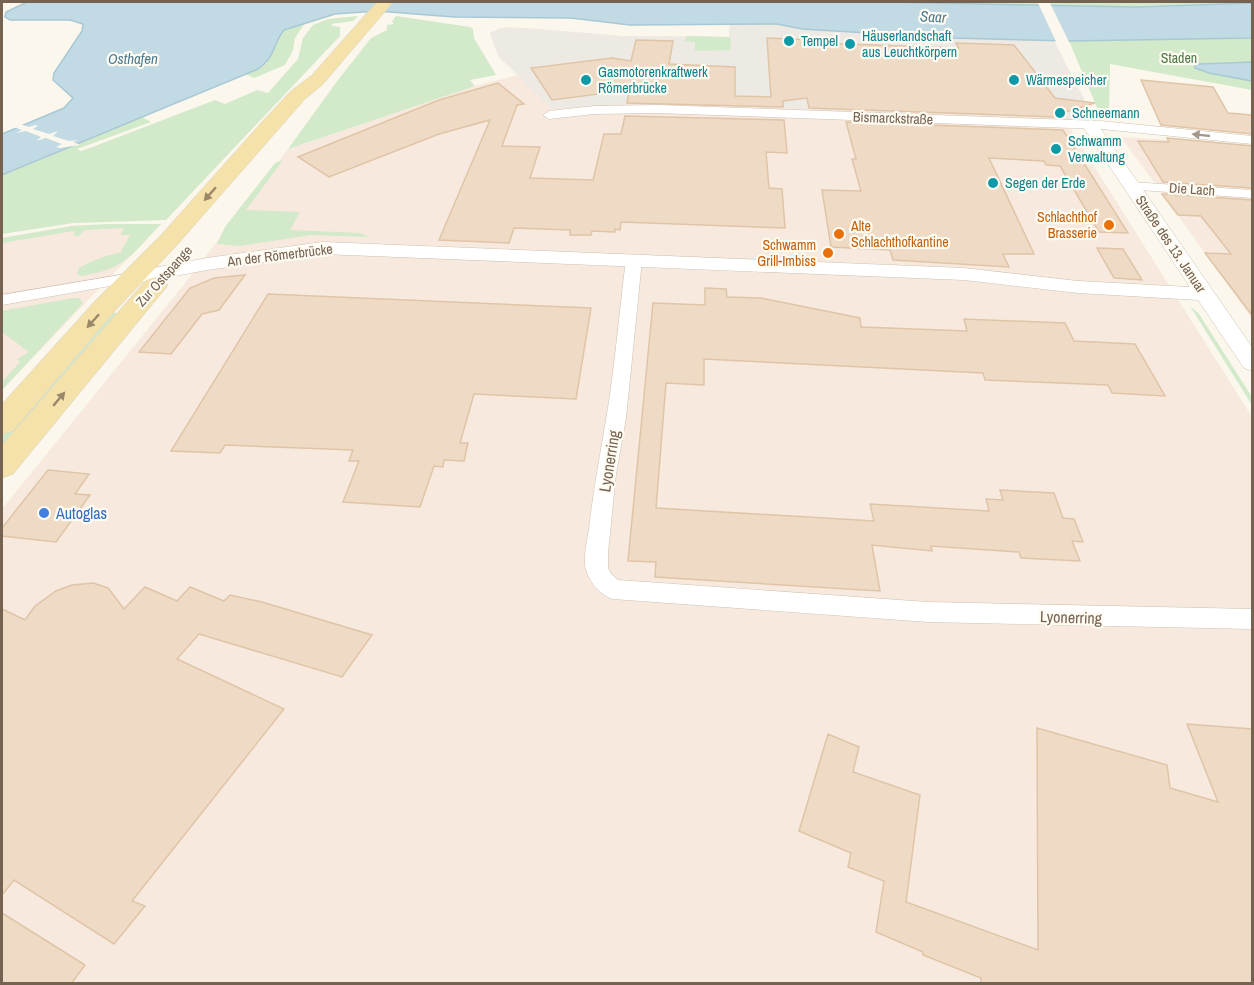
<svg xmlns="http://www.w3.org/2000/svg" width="1254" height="985" font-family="'Archivo Narrow',sans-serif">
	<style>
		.commercial { fill: #f7e9dd }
		.industrial { fill: #edeae4 }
		.green { fill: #d2e9ca }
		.water { fill: #c1dae4; stroke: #a8c8d5; stroke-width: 1.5 }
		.pier { fill: #fbf7ec }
		.building { fill: #efdbc5; stroke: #e0c4a7; stroke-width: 1.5 }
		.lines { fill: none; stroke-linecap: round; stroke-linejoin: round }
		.minor-casing { stroke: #cdc1b2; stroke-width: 1 }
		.tertiary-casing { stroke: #cdc1b2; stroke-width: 1 }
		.primary-casing { stroke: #d8d3ce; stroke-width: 1 }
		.minor { fill: #fff; fill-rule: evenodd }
		.tertiary { fill: #fff; fill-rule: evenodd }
		.primary { fill: #f4e2aa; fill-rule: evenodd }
		.oneway { fill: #a5998d }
		.oneway2 { fill: #9b886b }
		.culture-dot { fill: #0f9aa8; stroke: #fefbf2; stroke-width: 2 }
		.food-dot { fill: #e8710a; stroke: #fefbf2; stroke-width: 2 }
		.shop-dot { fill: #3f7fe0; stroke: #fefbf2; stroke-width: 2 }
		.labels { text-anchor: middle; stroke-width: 4.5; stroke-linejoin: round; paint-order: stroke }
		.far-culture-label { font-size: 14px; fill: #0d838f; stroke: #fefbf2; text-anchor: start }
		.far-park-label { font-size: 14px; fill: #507948; stroke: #fefbf2 }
		.far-street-label { font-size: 14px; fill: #756250; stroke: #fefbf2 }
		.far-food-label { font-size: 14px; fill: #c56008; stroke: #fefbf2; text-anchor: end }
		.far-water-label { font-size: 15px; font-style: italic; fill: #4e7a8d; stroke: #fefbf2 }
		.street-label { font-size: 16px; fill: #756250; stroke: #fefbf2 }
		.shop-label { font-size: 16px; fill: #366cbe; stroke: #fefbf2; text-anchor: start }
	</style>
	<rect width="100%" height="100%" fill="#fbf7ec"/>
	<g class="commercial">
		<polygon points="730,24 777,24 926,37 1054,41 1084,99 1089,119 1070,128 1252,417 1252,983 2,984 2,509 186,282 288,149 475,86 518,75 499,57 490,34 499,28 528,28 622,36 729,37"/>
		<polygon points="1121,137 1252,145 1252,319 1185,225"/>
		<polygon points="110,224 161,224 2,390 2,238 72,226"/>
	</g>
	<polygon class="industrial" points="730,24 777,24 802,29 926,37 1054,41 1084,99 1089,119 650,104 644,99 627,99 626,104 552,109 499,57 490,34 491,32 507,27 622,36 729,37"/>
	<g class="green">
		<polygon points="882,2 1252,2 1252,3 1087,7"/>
		<polygon points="358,16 353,21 331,24 333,26 340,27 340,36 166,220 74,223 2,234 2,175 142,117 151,122 77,149 81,151 90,148 215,100 225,104 257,90 268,93 298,59 303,38 313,25 328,19"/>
		<polygon points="396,16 470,27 473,29 474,38 496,75 470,80 475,86 288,149 338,80 371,38 387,30 387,25 394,24 392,21"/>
		<polygon points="305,23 295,38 293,50 285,65 254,78 245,74 266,64 284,30"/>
		<polygon points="686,36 730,37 731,50 695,51 695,42 685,41"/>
		<polygon points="1252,38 1252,62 1210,63 1201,71 1252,81 1252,90 1110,64 1109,111 1098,110 1069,41"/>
		<polygon points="283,160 246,210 300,212 290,230 360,233 370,237 311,235 240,246 217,244 225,227 275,163"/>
		<path d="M110 224H161C131 255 126 269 81 276L77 274 79 268C90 262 108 254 120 253L130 235H120L124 228 84 230 79 236H74V231L2 243V238L72 226Z"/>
		<polygon points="73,298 79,298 83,303 2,390 2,382 20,362 17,359 29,352 2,332 2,311"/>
		<polygon points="1190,306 1199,314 1252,397 1252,405"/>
		<polygon points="110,312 117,313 2,451 2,436"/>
	</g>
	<g class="water">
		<path d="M27 2H882L1135 7 1252 3V38L1069 41 951 38 802 29 777 24 630 25 571 18 454 17 377 11 335 14 284 30C272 45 276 58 256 70L2 175V134L64 108 73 98 53 80 54 73 82 31 83 24 70 20H10L5 17 6 12Z"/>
		<polygon points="1252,62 1252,81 1209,73 1195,68 1195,65 1200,64"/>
	</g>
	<g class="pier">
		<polygon points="1038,3 1050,3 1070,44 1057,44"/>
		<polygon points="20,124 29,127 35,125 38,126 33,129 49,134 58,131 53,136 69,141 79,140 73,142 80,145 60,148 56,147 62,144 46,138 36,141 41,137 26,131 16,133 22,130 14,127"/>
	</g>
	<g class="building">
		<polygon points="767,38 818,40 819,43 959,48 956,43 1014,45 1055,98 1095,103 1055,115 1056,117 809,108 807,98 783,101 783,107 627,103 629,90 552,100 531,68 612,58 631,61 636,40 673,41 669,64 735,67 735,96 771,97"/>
		<polygon points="1141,80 1213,87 1228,113 1252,115 1252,134 1161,125"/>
		<polygon points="498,83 524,104 517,105 502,146 540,147 530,178 593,180 604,134 621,134 625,116 784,120 787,153 766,152 769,188 782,189 785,228 621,222 620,230 615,229 615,232 592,231 591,235 570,235 570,230 514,228 509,243 439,240 490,120 439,134 329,177 298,157 439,100"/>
		<polygon points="846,122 1063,130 1128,233 1099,232 1060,166 1046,165 1044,161 989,158 1034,254 1003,254 1009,267 893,260 890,250 831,247 822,190 861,191 852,159 856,159"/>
		<polygon points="1167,138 1252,146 1252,188 1163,182 1138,141 1169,142"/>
		<polygon points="1162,194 1252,200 1252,315 1205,253 1231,254 1201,216 1178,215"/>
		<polygon points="1097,248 1123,249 1142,280 1114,278"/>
		<polygon points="245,275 219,310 202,314 171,354 139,352 190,288 214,278"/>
		<polygon points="705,288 726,289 727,297 761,298 860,318 861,327 967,331 964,319 1065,323 1074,341 1135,344 1165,396 1112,393 1108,385 985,380 983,373 704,359 704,385 666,383 656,508 874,521 870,504 989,511 986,499 1003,500 1000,490 1054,493 1063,518 1074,519 1083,542 1072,541 1080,561 1021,558 1019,552 931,546 932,551 872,545 880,591 655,577 656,562 628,561 653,303 705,305"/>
		<polygon points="268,294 591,308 576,399 474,394 460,443 468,443 464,461 444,460 443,467 434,466 420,507 343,502 359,461 349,461 353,450 225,445 220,453 171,451"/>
		<polygon points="48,470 89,474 75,494 90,495 56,542 2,536 2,528"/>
		<polygon points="93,583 108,588 124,609 145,587 177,601 190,587 224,601 230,595 262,602 372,635 342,677 199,634 177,659 284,709 132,901 145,906 114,944 14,880 2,895 2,609 25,620 35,606 56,591 72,585"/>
		<polygon points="1187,724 1252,729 1252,984 981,984 981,978 923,955 923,952 876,932 884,881 848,867 851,853 799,831 828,734 859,747 853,772 920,795 906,902 1038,950 1037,728 1167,765 1170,788 1218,802"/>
		<polygon points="2,913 85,965 71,984 2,984"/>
	</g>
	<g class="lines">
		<g class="minor-casing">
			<g id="minor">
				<polygon points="658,105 1101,121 1252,136 1252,144 1101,129 658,113 594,114 549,119 543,115 549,111 594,106"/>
				<polygon points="1131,182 1252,190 1252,198 1126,189 1124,186 1126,183"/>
				<path d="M634 255 642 260 626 418 616 474 608 553V568L611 574 618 580 928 602 1252 609V629L928 622 613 599C599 594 591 584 586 570 583 558 587 541 589 529 593 492 600 456 606 420 615 367 619 313 626 260Z"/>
				<polygon points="132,273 140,278 138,281 2,305 2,295"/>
			</g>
		</g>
		<g class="tertiary-casing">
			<polygon id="tertiary" points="1090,120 1096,122 1252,347 1252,371 1244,368 1198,300 1078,293 964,280 323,254 207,270 132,284 125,282 122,278 125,274 132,272 207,258 323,242 964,268 1078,281 1190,287 1082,125"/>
		</g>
		<g class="primary-casing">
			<g id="primary">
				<polygon points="377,2 393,2 323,84 305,99 177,245 113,313 13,431 2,434 2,404 95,301 161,235 261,123 291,91 311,76"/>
				<polygon points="155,277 164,280 168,285 164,290 13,474 2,478 2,445 146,280"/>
			</g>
		</g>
		<use href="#minor" class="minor"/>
		<use href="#tertiary" class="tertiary"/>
		<use href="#primary" class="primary"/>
	</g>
	<defs><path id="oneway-solid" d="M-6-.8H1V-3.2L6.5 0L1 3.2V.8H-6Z" transform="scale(1.5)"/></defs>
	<use class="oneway" href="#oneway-solid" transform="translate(1201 135) rotate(-174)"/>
	<g class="oneway2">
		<use href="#oneway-solid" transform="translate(210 194) rotate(131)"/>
		<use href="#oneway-solid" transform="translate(93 321) rotate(132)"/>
		<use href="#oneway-solid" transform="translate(59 399) rotate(-50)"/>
	</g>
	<g class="culture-dot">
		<circle cx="789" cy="41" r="6"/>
		<circle cx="850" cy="44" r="6"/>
		<circle cx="586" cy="80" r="6"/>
		<circle cx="1014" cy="80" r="6"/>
		<circle cx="1060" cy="113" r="6"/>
		<circle cx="1056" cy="149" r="6"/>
		<circle cx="993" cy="183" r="6"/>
	</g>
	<g class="food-dot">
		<circle cx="1109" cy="225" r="6"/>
		<circle cx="839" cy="234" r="6"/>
		<circle cx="828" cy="253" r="6"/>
	</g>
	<circle class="shop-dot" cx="44" cy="513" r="6"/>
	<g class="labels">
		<g class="far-culture-label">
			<text x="862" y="41">Häuserlandschaft<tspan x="862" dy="16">aus Leuchtkörpern</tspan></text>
			<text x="801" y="46">Tempel</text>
			<text x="598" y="77">Gasmotorenkraftwerk<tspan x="598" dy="16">Römerbrücke</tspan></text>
			<text x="1026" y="85">Wärmespeicher</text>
			<text x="1072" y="118">Schneemann</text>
			<text x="1068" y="146">Schwamm<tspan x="1068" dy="16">Verwaltung</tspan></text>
			<text x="1005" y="188">Segen der Erde</text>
		</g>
		<g class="far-park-label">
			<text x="1179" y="63">Staden</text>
		</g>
		<g class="far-street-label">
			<text transform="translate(893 118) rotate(2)" y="5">Bismarckstraße</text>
			<text transform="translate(1192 189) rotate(4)" y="5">Die Lach</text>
			<text transform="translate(1171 244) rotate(56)" y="5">Straße des 13. Januar</text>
			<text transform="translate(280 255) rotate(-7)" y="5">An der Römerbrücke</text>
			<text transform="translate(164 276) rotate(-48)" y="5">Zur Ostspange</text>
		</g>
		<g class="far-food-label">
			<text x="1097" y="222">Schlachthof<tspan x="1097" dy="16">Brasserie</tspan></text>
			<text x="851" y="231" text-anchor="start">Alte<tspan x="851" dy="16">Schlachthofkantine</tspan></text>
			<text x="816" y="250">Schwamm<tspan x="816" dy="16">Grill-Imbiss</tspan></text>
		</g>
		<g class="far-water-label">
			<text transform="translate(933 17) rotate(3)" y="5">Saar</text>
			<text x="133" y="64">Osthafen</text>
		</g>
		<g class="street-label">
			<text transform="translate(609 461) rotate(-81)" y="6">Lyonerring</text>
			<text transform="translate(1071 617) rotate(2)" y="6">Lyonerring</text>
		</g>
		<g class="shop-label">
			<text x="56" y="519">Autoglas</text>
		</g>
	</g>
	<rect width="1254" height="985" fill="none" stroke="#756250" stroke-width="6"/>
</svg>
